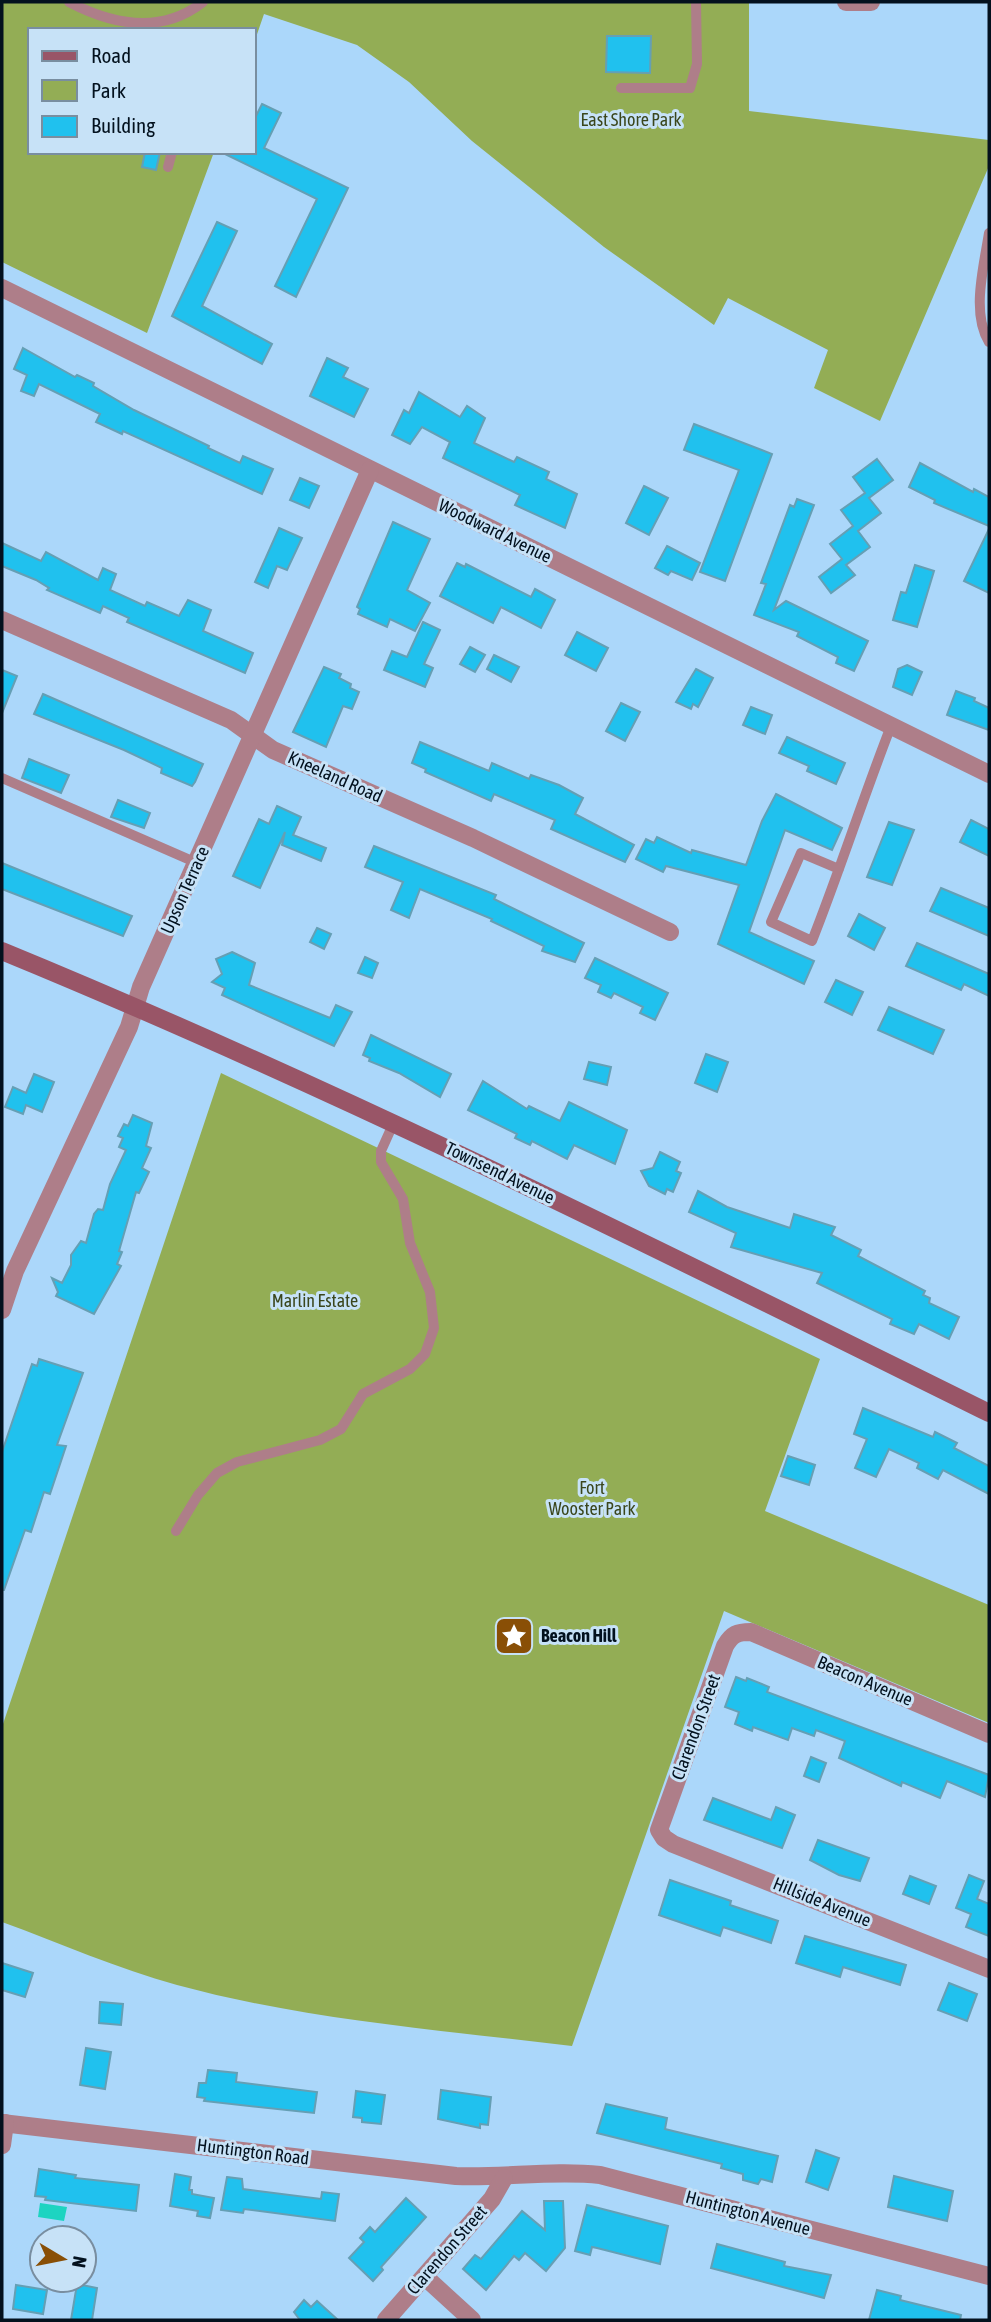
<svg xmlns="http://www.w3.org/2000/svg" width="991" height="2322" font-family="'Asap Condensed',sans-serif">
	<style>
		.green { fill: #93ad55 }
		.water { fill: #1dd4c1 }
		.building { fill: #20c1ee; stroke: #659fb4; stroke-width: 2 }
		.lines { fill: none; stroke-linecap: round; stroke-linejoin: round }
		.lane { stroke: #ae7e89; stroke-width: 10 }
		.street { stroke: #ae7e89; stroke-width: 18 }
		.secondary { stroke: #995567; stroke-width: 18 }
		.labels { text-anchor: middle; stroke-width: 6; stroke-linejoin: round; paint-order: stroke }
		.park-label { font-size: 18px; fill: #3a461c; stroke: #c7e2f7 }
		.street-label { font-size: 18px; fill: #03111e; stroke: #c7e2f7 }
		.poi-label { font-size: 18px; font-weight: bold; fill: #03111e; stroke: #c7e2f7; text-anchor: start }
	</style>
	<rect width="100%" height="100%" fill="#abd7fa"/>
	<g class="green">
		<polygon points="2,2 749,2 749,111 989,140 989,166 880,421 814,388 828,350 728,298 714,325 604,247 472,141 409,82 357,45 264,14 254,43 254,30 30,30 30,152 214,152 147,333 2,262"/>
		<path d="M221 1073 820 1359 765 1511 989 1605V1723L724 1611 572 2046C441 2030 306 2020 177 1985 118 1969 60 1943 2 1922V1727Z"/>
	</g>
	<polygon class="water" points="40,2203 67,2207 64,2221 38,2217"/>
	<g class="building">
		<polygon points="607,36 651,36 650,73 606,72"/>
		<polygon points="262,104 281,113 264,148 348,188 296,297 275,286 317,199 221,152 254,152 254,120"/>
		<polygon points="145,152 160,152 156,170 142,167"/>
		<polygon points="217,222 237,231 202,306 272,344 262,364 172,316"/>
		<polygon points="23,348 75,377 77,375 94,383 93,386 134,410 209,446 208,448 240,463 243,456 273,469 262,494 123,431 122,434 96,422 100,414 39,384 34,396 21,391 27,375 14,369"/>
		<polygon points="327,358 348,368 343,377 368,389 354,417 310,396"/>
		<polygon points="419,392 460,417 467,406 485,418 474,443 514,462 517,457 549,472 546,479 577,494 565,528 515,505 520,495 443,458 450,442 422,427 410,444 392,435 404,410 409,413"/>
		<polygon points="694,424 772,454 725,581 700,572 739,470 684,450"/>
		<polygon points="877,459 893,480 869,498 881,513 858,531 870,547 846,565 855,575 831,593 819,577 842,559 830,544 853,526 841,510 865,493 853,477"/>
		<polygon points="920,463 973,492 974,489 989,497 989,526 934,503 935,500 909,487"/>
		<polygon points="300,478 319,486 309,508 290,500"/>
		<polygon points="644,486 668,498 649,535 626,523"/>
		<polygon points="797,499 814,505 774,610 786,601 868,641 854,671 836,663 838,657 797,636 799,632 754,615 766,584 761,583 790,505 794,507"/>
		<polygon points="393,522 430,539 407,590 430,603 415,631 390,619 387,627 358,614 360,609 357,607"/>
		<polygon points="279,528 302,538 287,570 277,566 268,588 255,582"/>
		<polygon points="989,529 989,593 964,581"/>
		<polygon points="2,543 41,561 46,552 98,580 103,568 116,574 110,590 145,606 147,602 179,616 188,600 211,610 203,631 253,653 245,673 127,622 129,618 103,606 100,613 47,590 49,588 36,580 2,566"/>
		<polygon points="667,546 700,563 692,580 671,571 668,575 655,568"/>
		<polygon points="457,563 465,567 466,564 531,597 535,589 555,600 541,628 501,607 493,623 440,596"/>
		<polygon points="915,565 934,571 917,627 893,620 901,592 906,593"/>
		<polygon points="423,622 440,630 424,664 433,668 425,687 384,670 392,651 407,657"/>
		<polygon points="577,632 608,648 596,671 565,655"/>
		<polygon points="470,647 485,655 475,672 460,664"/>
		<polygon points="494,655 519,667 511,682 487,669"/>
		<polygon points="907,665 922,672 912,695 893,687 898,669"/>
		<polygon points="324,667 341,674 339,678 351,684 350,688 359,692 352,709 343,706 326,747 293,732"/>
		<polygon points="696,669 713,678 698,707 693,704 691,709 676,702"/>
		<polygon points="2,670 17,676 2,713"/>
		<polygon points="956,691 975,698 974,701 989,708 989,730 947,715"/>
		<polygon points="43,694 203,764 195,782 192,786 161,773 162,768 124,750 34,714"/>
		<polygon points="621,703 640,712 625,741 606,731"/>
		<polygon points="751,707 772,715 765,734 743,725"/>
		<polygon points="787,737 845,763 836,784 807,771 809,766 779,753"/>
		<polygon points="420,742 489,771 492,763 529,779 531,775 559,785 583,798 575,814 634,845 625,862 551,829 555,820 494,794 491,801 425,772 426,769 412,763"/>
		<polygon points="29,759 69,775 61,793 22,778"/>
		<polygon points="776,794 842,828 832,850 785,830 749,932 814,961 804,984 718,944 739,885 666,866 663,872 636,859 646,839 654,843 657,837 691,853 692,850 746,865 762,821"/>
		<polygon points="118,800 150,813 144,828 111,817"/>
		<polygon points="277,806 301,817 293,835 326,848 321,861 282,845 285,832 260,888 233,876 259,819 269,824"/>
		<polygon points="971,820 989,829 989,856 960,842"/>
		<polygon points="889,822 914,830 892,885 867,877"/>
		<polygon points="374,846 496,895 494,899 584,943 575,962 542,951 544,946 491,921 492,919 420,889 409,918 391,910 403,882 365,867"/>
		<polygon points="2,863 132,916 123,936 2,889"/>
		<polygon points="941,888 989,908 989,936 930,911"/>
		<polygon points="859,914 885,928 874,950 848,936"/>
		<polygon points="317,928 331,934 324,949 310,942"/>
		<polygon points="917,943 989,974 989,996 964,984 961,990 906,966"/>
		<polygon points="232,952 255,963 249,985 330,1018 336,1005 352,1012 334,1046 222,995 225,988 212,982 222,974 216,959"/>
		<polygon points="365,957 378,963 372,978 358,973"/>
		<polygon points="595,958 668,993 655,1020 640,1013 643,1007 614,993 611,998 598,992 601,985 585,978"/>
		<polygon points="836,980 863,992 852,1015 825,1002"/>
		<polygon points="889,1007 944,1030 933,1054 878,1030"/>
		<polygon points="371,1035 451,1074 440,1097 399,1073 369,1061 370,1058 363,1055"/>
		<polygon points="706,1054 728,1062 717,1092 695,1083"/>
		<polygon points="589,1062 611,1067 607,1085 584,1079"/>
		<polygon points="34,1074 54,1082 42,1112 26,1105 23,1114 5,1107 13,1087 26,1093"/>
		<polygon points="483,1081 527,1109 529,1106 560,1121 569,1102 627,1130 615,1164 574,1145 567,1159 532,1141 530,1145 515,1138 517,1134 468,1110"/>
		<polygon points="133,1115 152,1123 146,1146 151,1148 142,1168 149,1172 139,1193 136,1192 119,1251 122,1252 117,1264 121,1266 94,1314 56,1296 58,1292 52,1278 62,1283 71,1265 71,1255 81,1241 86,1243 94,1214 98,1209 103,1210 110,1184 126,1150 119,1147 123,1138 118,1136 124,1124 128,1126"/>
		<polygon points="660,1152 680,1162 676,1171 681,1173 673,1192 667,1189 665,1194 649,1186 641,1171 653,1168"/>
		<polygon points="698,1191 727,1207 790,1228 794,1214 835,1227 831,1235 861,1250 858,1256 925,1291 923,1295 930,1298 929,1303 959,1317 949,1339 919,1324 914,1334 890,1324 892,1319 817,1283 822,1273 731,1247 736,1233 689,1212"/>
		<polygon points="39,1359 83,1373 57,1445 66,1446 50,1494 44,1492 31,1532 25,1530 4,1590 2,1590 2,1452 32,1364 37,1366"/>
		<polygon points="863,1408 933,1437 935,1432 957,1443 954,1448 989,1466 989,1494 943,1470 938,1479 917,1468 919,1463 889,1449 876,1477 855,1468 867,1439 854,1434"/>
		<polygon points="788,1456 815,1465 809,1485 781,1476"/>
		<polygon points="736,1677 746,1681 747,1678 769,1687 767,1692 989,1775 985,1797 947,1781 940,1798 902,1782 901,1786 839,1758 845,1741 816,1730 814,1736 792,1728 788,1740 753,1727 752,1731 735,1724 739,1712 725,1707"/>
		<polygon points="811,1757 826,1763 819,1782 804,1776"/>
		<polygon points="713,1798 771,1820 776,1807 795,1815 782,1848 704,1820"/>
		<polygon points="818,1840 869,1858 860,1881 839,1875 810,1860"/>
		<polygon points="969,1875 984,1881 977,1899 989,1904 989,1936 966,1927 971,1914 956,1908"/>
		<polygon points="910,1876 936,1886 929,1904 903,1894"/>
		<polygon points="670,1880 731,1901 730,1905 778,1921 771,1943 723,1927 720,1936 659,1915"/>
		<polygon points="805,1936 906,1965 900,1985 843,1967 840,1977 796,1963"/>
		<polygon points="2,1963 33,1973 25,1997 2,1990"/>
		<polygon points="949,1983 977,1994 967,2021 938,2010"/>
		<polygon points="100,2002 123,2004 121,2025 99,2023"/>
		<polygon points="86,2048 111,2052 105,2089 80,2085"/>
		<polygon points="208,2070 237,2073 236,2082 317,2092 314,2113 204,2101 205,2098 197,2097 199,2083 206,2083"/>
		<polygon points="441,2090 491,2097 488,2125 480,2124 480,2128 438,2119"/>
		<polygon points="356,2091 385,2095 381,2124 362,2122 362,2118 353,2117"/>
		<polygon points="606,2104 667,2118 665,2129 673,2131 778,2156 772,2182 761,2179 758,2184 743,2180 743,2174 721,2168 722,2164 597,2133"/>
		<polygon points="816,2150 839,2158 828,2190 806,2182"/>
		<polygon points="39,2169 76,2175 75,2178 139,2185 136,2211 45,2200 46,2197 35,2196"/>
		<polygon points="175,2174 191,2177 189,2190 192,2190 192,2194 214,2198 210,2218 197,2216 198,2211 170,2206"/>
		<polygon points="894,2176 953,2191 947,2221 888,2207"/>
		<polygon points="227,2177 242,2179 243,2189 321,2199 322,2192 339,2194 335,2221 244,2209 243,2213 221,2210"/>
		<polygon points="406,2198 426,2217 381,2267 383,2270 373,2281 349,2258 364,2242 360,2238 370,2227 375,2232"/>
		<polygon points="544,2201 563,2201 565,2248 546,2271 525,2253 519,2260 514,2256 486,2290 463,2269 475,2255 481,2259 522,2211 545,2230"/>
		<polygon points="587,2205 668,2226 660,2264 597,2248 592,2247 590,2255 575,2251"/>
		<polygon points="717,2244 785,2262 784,2266 831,2275 824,2298 711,2268"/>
		<polygon points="77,2284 97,2288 92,2320 71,2320"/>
		<polygon points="16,2285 47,2290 43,2314 13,2309"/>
		<polygon points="877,2290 901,2296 900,2300 961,2315 960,2320 869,2320"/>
		<polygon points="304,2300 311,2307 317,2301 338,2320 300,2320 294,2312"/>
	</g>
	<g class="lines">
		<g class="lane">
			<path d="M69 2C113 25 161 35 203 2"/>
			<polyline points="621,88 690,88 697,64 696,2"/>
			<polyline points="168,167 172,152"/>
			<path d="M989 233C984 266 971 313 989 342"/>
			<polyline points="2,778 197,863"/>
			<path d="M839 869 801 853 771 922 812 941C840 870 863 798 891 726"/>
			<polyline points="176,1531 198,1495 217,1473 237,1462 320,1440 341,1429 363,1394 410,1369 425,1354 434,1328 430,1292 410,1243 403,1199 381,1162 381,1151 394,1122"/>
		</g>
		<g class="street">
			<polyline points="846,2 871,2"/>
			<polyline points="2,288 989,774"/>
			<polyline points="2,620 231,720 273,750 473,838 670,932"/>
			<polyline points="2,1310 15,1271 129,1027 141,987 370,470"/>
			<path d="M989 1734 751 1632C737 1632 732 1634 725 1646L659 1830 664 1838 673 1844 989 1969"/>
			<path d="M2 2123 456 2176C504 2178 552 2170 600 2175L989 2276"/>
			<polyline points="2,2145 5,2123"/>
			<polyline points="425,2277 472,2320"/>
			<polyline points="386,2320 492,2199 504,2178"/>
		</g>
		<path class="secondary" d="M2 951C338 1089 663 1252 989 1413"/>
	</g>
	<defs>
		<g id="sight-square" transform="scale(2.0125)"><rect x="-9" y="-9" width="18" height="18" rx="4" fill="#894f06" stroke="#c7e2f7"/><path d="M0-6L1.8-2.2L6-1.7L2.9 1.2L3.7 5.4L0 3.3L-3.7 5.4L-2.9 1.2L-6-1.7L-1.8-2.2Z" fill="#fff"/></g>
	</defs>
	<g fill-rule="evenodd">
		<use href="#sight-square" x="514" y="1636"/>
	</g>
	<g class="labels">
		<g class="park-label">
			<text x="631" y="126">East Shore Park</text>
			<text x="315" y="1307">Marlin Estate</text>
			<text x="592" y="1494">Fort<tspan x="592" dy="21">Wooster Park</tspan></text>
		</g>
		<g class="street-label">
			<text transform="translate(495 531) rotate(26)" y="6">Woodward Avenue</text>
			<text transform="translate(335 777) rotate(24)" y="6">Kneeland Road</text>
			<text transform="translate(185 890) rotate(-66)" y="6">Upson Terrace</text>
			<text transform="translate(500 1173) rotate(26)" y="6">Townsend Avenue</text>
			<text transform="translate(865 1681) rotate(23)" y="6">Beacon Avenue</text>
			<text transform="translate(696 1727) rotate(-70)" y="6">Clarendon Street</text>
			<text transform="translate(822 1902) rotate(22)" y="6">Hillside Avenue</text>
			<text transform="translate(253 2152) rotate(7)" y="6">Huntington Road</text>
			<text transform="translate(748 2213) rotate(15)" y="6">Huntington Avenue</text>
			<text transform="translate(447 2250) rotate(-49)" y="6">Clarendon Street</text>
		</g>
		<g class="poi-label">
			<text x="541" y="1642">Beacon Hill</text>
		</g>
	</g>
	<rect width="991" height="2322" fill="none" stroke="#03111e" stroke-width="7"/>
	<rect x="28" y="28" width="228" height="126" fill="#c7e2f7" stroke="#798ea0" stroke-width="2"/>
	<rect x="42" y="51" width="35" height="10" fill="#995567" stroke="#798ea0" stroke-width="2"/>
	<text x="91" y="63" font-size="21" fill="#03111e">Road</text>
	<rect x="42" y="80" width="35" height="21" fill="#93ad55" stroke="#798ea0" stroke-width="2"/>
	<text x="91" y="98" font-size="21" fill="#03111e">Park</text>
	<rect x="42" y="116" width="35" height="21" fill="#20c1ee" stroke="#798ea0" stroke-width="2"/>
	<text x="91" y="133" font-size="21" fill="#03111e">Building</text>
	<g transform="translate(63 2259) rotate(100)"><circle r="33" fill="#c7e2f7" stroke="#798ea0" stroke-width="2"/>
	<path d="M0-5L12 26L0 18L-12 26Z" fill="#894f06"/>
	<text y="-10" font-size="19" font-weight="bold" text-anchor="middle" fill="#03111e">N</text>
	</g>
</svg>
